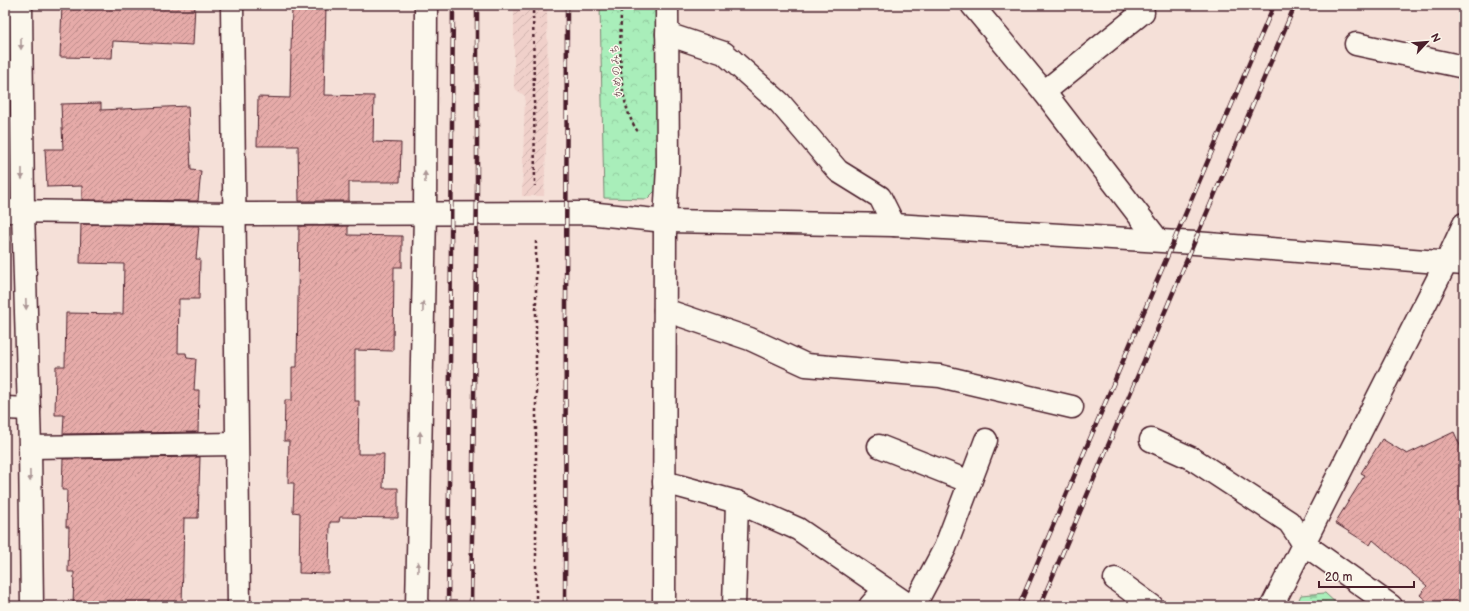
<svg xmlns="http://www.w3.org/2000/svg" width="1469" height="611" font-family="'Balsamiq Sans','Klee One',sans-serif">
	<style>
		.industrial { fill: url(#industrial-furrows) }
		.forest { fill: url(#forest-firs); stroke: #7a8672 }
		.park { fill: url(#park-crowns); stroke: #7a8672 }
		.building { fill: url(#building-hatch); stroke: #4a1f2b }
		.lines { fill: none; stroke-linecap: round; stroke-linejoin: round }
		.minor-casing { stroke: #4a1f2b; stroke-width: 25 }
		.path { stroke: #4a1f2b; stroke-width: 2.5; stroke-dasharray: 3 3; stroke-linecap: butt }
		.minor { stroke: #fbf7ec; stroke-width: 22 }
		.rail-casing { stroke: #4a1f2b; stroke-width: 4.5 }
		.rail { stroke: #fbf7ec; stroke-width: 3; stroke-dasharray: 9; stroke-linecap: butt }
		.oneway { fill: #ab9695 }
		.labels { text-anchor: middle; stroke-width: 3; stroke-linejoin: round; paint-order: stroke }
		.street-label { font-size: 11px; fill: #4a1f2b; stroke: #fbf7ec }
	</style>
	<defs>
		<pattern id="industrial-furrows" width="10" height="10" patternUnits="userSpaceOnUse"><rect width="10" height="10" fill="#f0d0ca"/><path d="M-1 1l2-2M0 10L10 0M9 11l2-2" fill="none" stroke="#cfb2ae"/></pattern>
		<pattern id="forest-firs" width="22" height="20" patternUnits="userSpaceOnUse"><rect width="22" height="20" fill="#a9eeba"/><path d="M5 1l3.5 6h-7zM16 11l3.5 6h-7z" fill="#93cca0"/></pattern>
		<pattern id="park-crowns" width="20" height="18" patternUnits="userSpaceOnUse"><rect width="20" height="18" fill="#a9eeba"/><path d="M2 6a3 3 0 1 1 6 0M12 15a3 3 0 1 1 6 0" fill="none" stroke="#93cca0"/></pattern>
		<pattern id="building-hatch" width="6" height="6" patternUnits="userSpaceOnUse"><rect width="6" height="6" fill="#e6aba9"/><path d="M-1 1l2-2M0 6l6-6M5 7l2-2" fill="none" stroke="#bc8b8a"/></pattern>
	</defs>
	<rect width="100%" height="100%" fill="#f5e0d8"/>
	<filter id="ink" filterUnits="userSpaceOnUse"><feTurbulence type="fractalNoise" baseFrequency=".025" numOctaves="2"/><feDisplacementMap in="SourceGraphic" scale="8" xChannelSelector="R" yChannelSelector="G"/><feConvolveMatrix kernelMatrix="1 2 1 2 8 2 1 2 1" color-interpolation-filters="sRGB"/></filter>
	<g filter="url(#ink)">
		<polygon class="industrial" points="514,5 547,5 548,103 544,196 522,196 525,96 514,88"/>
		<polygon class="forest" points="1325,593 1339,606 1296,606 1301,595"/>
		<polygon class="park" points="600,5 660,5 658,188 647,199 604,198"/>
		<g class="building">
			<polygon points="62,5 195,5 193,45 113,41 112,58 60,57"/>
			<polygon points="292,5 326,5 324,95 374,96 373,142 401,143 400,182 349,182 349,201 299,201 298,146 257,146 258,97 290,98"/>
			<polygon points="101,103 101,110 188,106 191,170 201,171 198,201 82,200 82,186 47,187 45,149 63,149 61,104"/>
			<polygon points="81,224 199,226 196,259 200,259 199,299 179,299 178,353 186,353 187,358 196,359 194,390 199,390 198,432 63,434 64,415 55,415 56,366 65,366 66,313 123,314 124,264 80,263"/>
			<polygon points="299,226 348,226 348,235 402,236 402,267 394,267 393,351 355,350 355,401 359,401 358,454 384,454 383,488 398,488 398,518 340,517 339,522 330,522 329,574 299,573 300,513 293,512 294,483 288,483 289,441 284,441 285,400 292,400 292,367 297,367"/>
			<polygon points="1454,432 1464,454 1464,606 1432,606 1420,595 1427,586 1373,540 1370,545 1335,523 1365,475 1361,473 1382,439 1407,454"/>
			<polygon points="200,457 198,518 184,518 182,606 73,606 74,572 68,572 69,527 66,527 67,490 62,490 63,459"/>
		</g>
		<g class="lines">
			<g class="minor-casing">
				<g id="minor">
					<polyline points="21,5 23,211 30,447 32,606"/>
					<polyline points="232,5 239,606"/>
					<polyline points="972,5 1044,92 1158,240"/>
					<polyline points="667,34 724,53 780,103 838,171 880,197 894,225"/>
					<polyline points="1356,44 1464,67"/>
					<polyline points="1044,92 1143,12 1136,5"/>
					<polyline points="5,211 234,214 588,213 665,221 894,225 1195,243 1464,264"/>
					<polyline points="665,310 750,339 806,365 940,376 1072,407"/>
					<polyline points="5,408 29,409"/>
					<polyline points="1151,440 1193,459 1289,522 1304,544 1391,606"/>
					<polyline points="879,446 970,482"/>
					<polyline points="30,447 236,444"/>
					<polyline points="664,482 737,502 798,529 910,606"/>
					<polyline points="1115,579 1152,606"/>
					<polyline points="417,606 425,213 426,5"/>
					<polyline points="664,606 665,221 668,166 667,5"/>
					<polyline points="734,606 737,502"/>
					<polyline points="870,606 885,589"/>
					<polyline points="914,606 945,548 986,440"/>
					<polyline points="1272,606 1446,263 1464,224"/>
				</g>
			</g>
			<g class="path">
				<polyline points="533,5 535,186"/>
				<path d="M621 5C621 43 615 102 639 133"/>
				<polyline points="536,241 536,606"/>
			</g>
			<use href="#minor" class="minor"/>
			<g class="rail-casing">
				<g id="rail">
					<polyline points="448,606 453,5"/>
					<polyline points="471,606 477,189 477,5"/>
					<polyline points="565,606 567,5"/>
					<polyline points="1019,606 1274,5"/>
					<polyline points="1040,606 1295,5"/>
				</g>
			</g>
			<use href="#rail" class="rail"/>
		</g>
		<defs><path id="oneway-solid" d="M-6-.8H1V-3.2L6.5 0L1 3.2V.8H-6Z"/></defs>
		<g class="oneway">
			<use href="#oneway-solid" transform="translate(21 44) rotate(90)"/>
			<use href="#oneway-solid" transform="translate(22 174) rotate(90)"/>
			<use href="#oneway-solid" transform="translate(425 177) rotate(-90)"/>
			<use href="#oneway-solid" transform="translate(26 304) rotate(88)"/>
			<use href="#oneway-solid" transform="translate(423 307) rotate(-89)"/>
			<use href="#oneway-solid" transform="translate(420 437) rotate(-89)"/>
			<use href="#oneway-solid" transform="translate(30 476) rotate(89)"/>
			<use href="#oneway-solid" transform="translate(418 567) rotate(-89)"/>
		</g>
	</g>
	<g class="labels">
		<g class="street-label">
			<text transform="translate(616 71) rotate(-94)" y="4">かめのみち</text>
		</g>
	</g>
	<rect width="1469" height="611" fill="none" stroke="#fbf7ec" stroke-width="20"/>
	<rect x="10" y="10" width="1449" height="591" fill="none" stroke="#4a1f2b" stroke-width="1.5" filter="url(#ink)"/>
	<g transform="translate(1427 42) rotate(64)" stroke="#fbf7ec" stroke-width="3" paint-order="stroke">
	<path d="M0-3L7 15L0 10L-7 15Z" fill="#4a1f2b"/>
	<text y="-6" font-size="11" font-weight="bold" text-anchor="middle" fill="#4a1f2b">N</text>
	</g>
	<path d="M1319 581v6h95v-6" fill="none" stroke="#4a1f2b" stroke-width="2"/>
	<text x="1325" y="581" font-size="12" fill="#4a1f2b" stroke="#fbf7ec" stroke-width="3" paint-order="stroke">20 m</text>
</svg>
